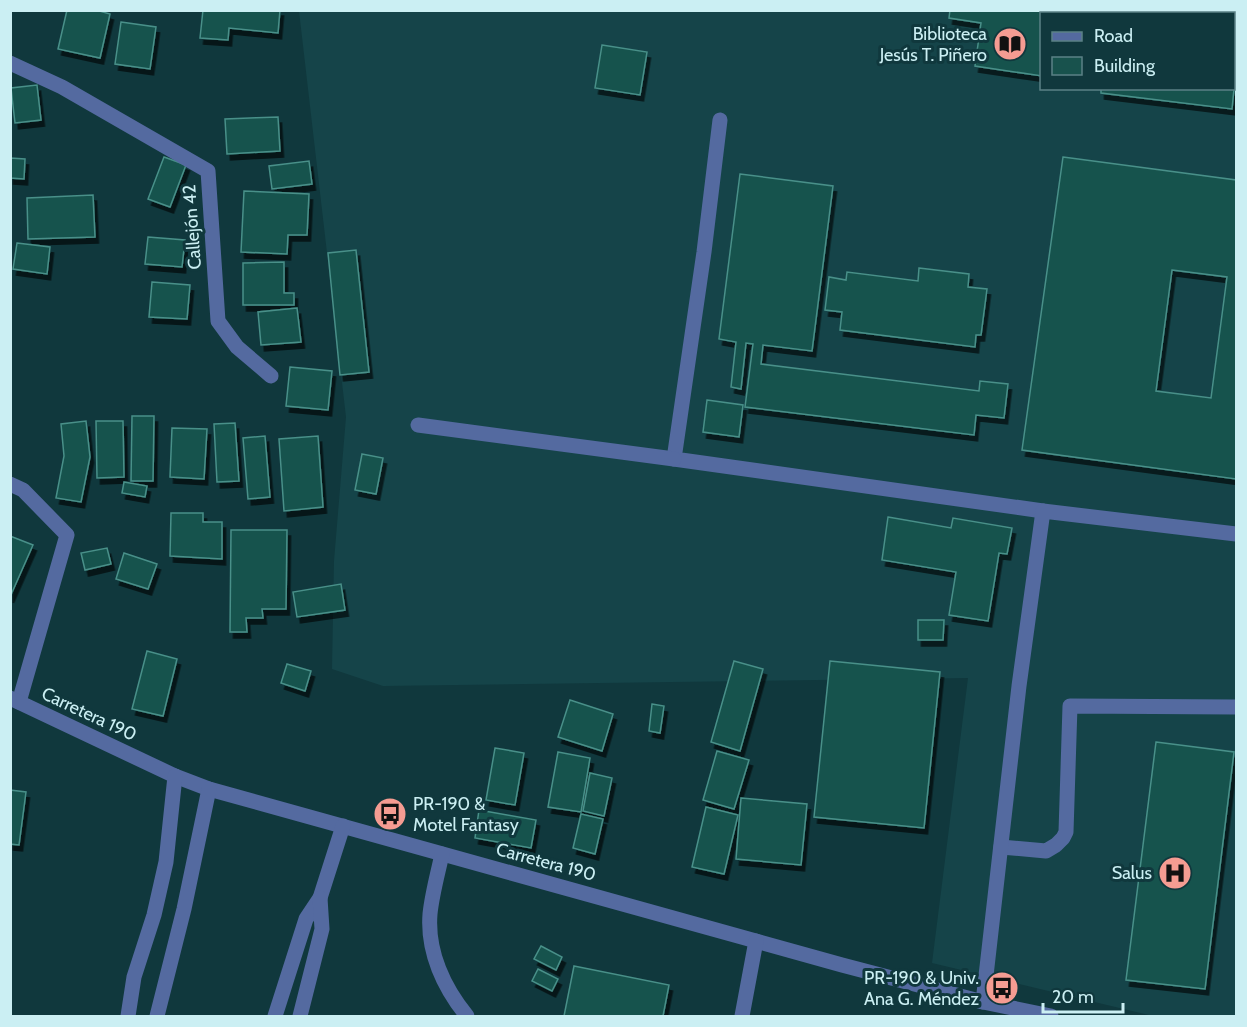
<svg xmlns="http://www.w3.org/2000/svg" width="1247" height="1027" font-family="Cabin,sans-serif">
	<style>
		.built { fill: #154449; fill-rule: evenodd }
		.building { fill: #18524d; stroke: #489089; stroke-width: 1.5; fill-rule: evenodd; filter: url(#shadow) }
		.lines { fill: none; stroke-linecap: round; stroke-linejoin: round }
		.minor { stroke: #546aa0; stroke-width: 15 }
		.labels { text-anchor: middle; stroke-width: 6; stroke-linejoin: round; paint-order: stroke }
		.poi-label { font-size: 18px; fill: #cbeff3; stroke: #10383d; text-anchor: end }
		.street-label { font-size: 18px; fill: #cbeff3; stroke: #10383d }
	</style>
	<defs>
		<filter id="shadow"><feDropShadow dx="3.5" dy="6" stdDeviation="0" flood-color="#0009"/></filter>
	</defs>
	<rect width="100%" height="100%" fill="#10383d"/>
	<path class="built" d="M299 11H1236V1016H1153L932 963 968 678 383 686 332 669 334 561 346 417ZM1042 14H1234V88H1042Z"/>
	<g class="building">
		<polygon points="67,10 96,10 110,14 100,58 58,49"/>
		<polygon points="203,10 280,10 278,33 229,28 228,40 200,38"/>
		<polygon points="950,10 1085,10 1085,14 1042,14 1042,76 975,66 981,23 949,18"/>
		<polygon points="121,22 156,27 150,69 115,64"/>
		<polygon points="1234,29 1236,30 1236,69 1232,109 1101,93 1101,88 1234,88"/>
		<polygon points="602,45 647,52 640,95 595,88"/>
		<polygon points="37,85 41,120 15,123 11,88"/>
		<polygon points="278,117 280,151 227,154 225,119"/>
		<polygon points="164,157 186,165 170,207 148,199"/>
		<path d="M1063 157 1236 180V479L1022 450ZM1172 270 1227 277 1211 398 1156 391Z"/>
		<polygon points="10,158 25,159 24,179 10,178"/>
		<polygon points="309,161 312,184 272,189 269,166"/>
		<polygon points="740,174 833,186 812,351 763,345 761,364 979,391 980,381 1008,384 1004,418 976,415 974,435 745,407 753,344 746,343 741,389 731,387 736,342 719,339"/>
		<polygon points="244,191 309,194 307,235 288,235 287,254 241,252"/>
		<polygon points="93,195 95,237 28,239 27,198"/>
		<polygon points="148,237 185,240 182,267 145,264"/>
		<polygon points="17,243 50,247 47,274 13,269"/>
		<polygon points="356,250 369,372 340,375 328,253"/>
		<polygon points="284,262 284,293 294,293 294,305 243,305 243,263"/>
		<polygon points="919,268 969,274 968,287 987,289 981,335 976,335 975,347 840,330 842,312 825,310 829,277 846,280 847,272 918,281"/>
		<polygon points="152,282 190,285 187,319 149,317"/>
		<polygon points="297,308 301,342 261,345 258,312"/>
		<polygon points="290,367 332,371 328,410 286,406"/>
		<polygon points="707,400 743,405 739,437 703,432"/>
		<polygon points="132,416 154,416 153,481 131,481"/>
		<polygon points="86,421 90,457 81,502 56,498 64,456 61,424"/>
		<polygon points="96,421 123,421 124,477 97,478"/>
		<polygon points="235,423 239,481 217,482 214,424"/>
		<polygon points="172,428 207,429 204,479 170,477"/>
		<polygon points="265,436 270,497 248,499 243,438"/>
		<polygon points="318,436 323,507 284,511 279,439"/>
		<polygon points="362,454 383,458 376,494 355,490"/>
		<polygon points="124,482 147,486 145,497 122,493"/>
		<polygon points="171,513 203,513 203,522 222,522 222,559 170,556"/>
		<polygon points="888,517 951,528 953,518 1012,528 1007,554 999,553 988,621 949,615 956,572 882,560"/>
		<polygon points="231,530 287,530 286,609 262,609 263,618 246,618 247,632 230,632"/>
		<polygon points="10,536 33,545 10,597"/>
		<polygon points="107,548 111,564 85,570 81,553"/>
		<polygon points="124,553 157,564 148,589 116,579"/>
		<polygon points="341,584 345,610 297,617 293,592"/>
		<polygon points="918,620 944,620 943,640 918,640"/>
		<polygon points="147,651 177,659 163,716 132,709"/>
		<polygon points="734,661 763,669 740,751 711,742"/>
		<polygon points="830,661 940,672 924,828 814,817"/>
		<polygon points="287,664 311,671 305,691 281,683"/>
		<polygon points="570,700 613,714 602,751 558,737"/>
		<polygon points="652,704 664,706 660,733 649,731"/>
		<polygon points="1156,742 1234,752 1205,989 1126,980"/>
		<polygon points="495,748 524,753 515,805 486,800"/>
		<polygon points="717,751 749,760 734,809 703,800"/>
		<polygon points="558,752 590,758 581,812 548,807"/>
		<polygon points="590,773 612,778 604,816 583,811"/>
		<polygon points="10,790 26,792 19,845 10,844"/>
		<polygon points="741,798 807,804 801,865 736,859"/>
		<polygon points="706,807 738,815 724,874 692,867"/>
		<polygon points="479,810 536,820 531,848 475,838"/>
		<polygon points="581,814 603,819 595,854 573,848"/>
		<polygon points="541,946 562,957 556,970 534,959"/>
		<polygon points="574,966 669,985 663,1016 564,1016"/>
		<polygon points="538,969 558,979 552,991 532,981"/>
	</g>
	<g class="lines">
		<g class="minor">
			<polyline points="10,63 62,87 208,171 218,321 237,347 271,376"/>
			<polyline points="720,120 704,252 674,459 1043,511"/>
			<polyline points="418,425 674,459"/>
			<polyline points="10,484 23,490 67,535 19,702"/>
			<polyline points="10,698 175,776 209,789 842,965 983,1002 1051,1016"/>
			<polyline points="1001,847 1046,851 1056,845 1063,838 1066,832 1070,706 1236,707"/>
			<path d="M442 854C438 873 432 894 430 914 427 952 444 988 467 1016"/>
			<polyline points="983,1002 1019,686 1043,511 1236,534"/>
			<polyline points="128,1016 134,977 154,915 166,862 175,776"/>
			<polyline points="157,1016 184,909 209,789"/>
			<polyline points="275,1016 306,919 320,898 343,826"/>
			<polyline points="300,1016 322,929 320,898"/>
			<polyline points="742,1016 756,941"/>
		</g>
	</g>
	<defs>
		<g id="library-disc" transform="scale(1.725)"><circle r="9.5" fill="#f59c92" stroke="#10383d"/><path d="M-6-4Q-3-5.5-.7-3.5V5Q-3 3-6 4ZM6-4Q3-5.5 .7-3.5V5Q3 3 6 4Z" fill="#111"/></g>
		<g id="bus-disc" transform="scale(1.725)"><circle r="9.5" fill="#f59c92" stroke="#10383d"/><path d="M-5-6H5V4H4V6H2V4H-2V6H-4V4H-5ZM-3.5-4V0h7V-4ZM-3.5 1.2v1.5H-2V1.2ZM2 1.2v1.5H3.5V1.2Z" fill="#111"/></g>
		<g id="hospital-disc" transform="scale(1.725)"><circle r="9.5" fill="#f59c92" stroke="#10383d"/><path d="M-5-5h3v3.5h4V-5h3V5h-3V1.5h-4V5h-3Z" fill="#111"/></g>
	</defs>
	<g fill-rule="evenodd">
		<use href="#library-disc" x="1010" y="44"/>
		<use href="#bus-disc" x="390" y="814"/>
		<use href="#hospital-disc" x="1175" y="873"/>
		<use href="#bus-disc" x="1002" y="988"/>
	</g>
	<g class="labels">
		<g class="poi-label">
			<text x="987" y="40">Biblioteca<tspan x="987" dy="21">Jesús T. Piñero</tspan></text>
			<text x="413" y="810" text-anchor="start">PR-190 &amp;<tspan x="413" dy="21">Motel Fantasy</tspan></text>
			<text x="1152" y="879">Salus</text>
			<text x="979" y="984">PR-190 &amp; Univ.<tspan x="979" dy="21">Ana G. Méndez</tspan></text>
		</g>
		<g class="street-label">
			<text transform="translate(192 227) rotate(-94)" y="6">Callejón 42</text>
			<text transform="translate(89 714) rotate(25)" y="6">Carretera 190</text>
			<text transform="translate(546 862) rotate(15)" y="6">Carretera 190</text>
		</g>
	</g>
	<rect width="1247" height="1027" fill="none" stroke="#cbeff3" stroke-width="24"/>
	<rect x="1040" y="12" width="195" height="78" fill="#10383d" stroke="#5b8186" stroke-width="1.5"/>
	<rect x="1052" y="32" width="30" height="9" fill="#546aa0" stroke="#5b8186" stroke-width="1.5"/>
	<text x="1094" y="42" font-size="18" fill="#cbeff3">Road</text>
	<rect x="1052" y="57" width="30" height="18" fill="#18524d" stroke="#5b8186" stroke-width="1.5"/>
	<text x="1094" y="72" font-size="18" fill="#cbeff3">Building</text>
	<path d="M1043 1003v9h80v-9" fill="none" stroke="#cbeff3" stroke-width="3"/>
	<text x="1052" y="1003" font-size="18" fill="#cbeff3" stroke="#10383d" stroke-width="4.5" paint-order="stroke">20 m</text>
</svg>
